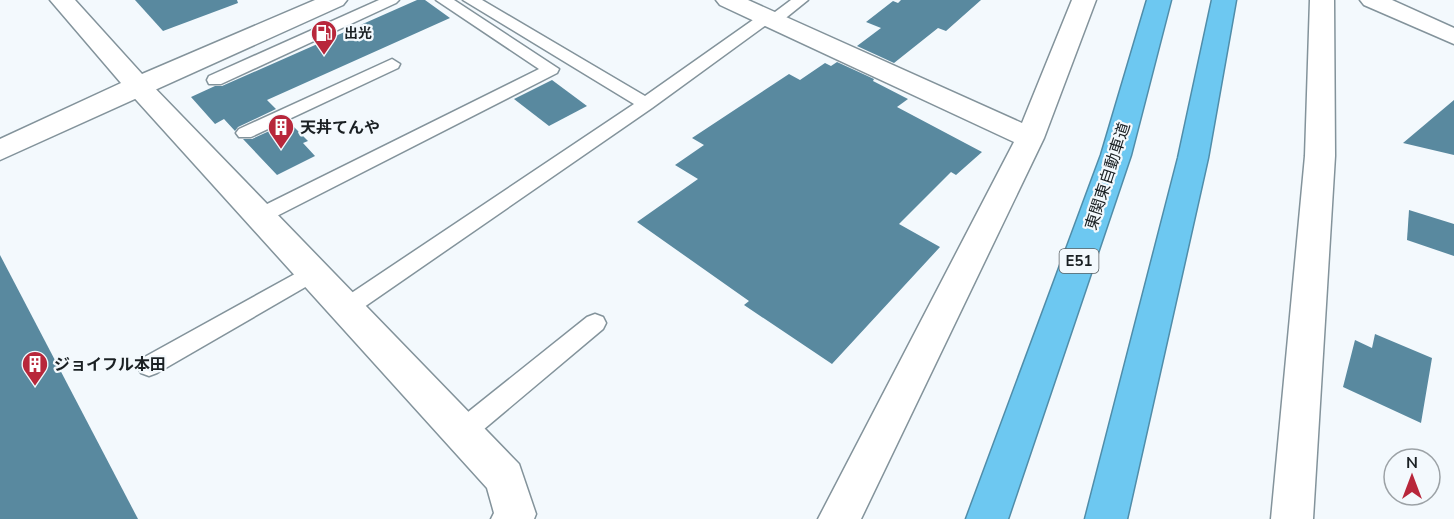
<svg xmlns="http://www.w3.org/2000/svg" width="1454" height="519" font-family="'Nunito Sans','Noto Sans JP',sans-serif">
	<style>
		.building { fill: #59899f }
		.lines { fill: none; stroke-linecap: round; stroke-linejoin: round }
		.service-casing { stroke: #83939b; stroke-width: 3 }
		.minor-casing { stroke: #83939b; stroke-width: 3 }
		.tertiary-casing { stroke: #83939b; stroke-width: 3 }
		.motorway-casing { stroke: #508da9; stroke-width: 3 }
		.service { fill: #fff; fill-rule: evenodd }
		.minor { fill: #fff; fill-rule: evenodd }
		.tertiary { fill: #fff; fill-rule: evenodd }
		.motorway { fill: #6dc8f1; fill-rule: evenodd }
		.labels { text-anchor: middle; stroke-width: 4.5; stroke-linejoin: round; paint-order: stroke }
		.far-poi-label { font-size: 14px; font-weight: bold; fill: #1a2023; stroke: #f3f9fd; text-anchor: start }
		.shield { fill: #f3f9fd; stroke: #5b6164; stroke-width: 1.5 }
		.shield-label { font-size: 15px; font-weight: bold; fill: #1a2023 }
		.poi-label { font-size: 16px; font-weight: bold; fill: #1a2023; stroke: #f3f9fd; text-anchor: start }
		.street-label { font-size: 16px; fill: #1a2023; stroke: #f3f9fd }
	</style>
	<rect width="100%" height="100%" fill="#f3f9fd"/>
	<g class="building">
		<polygon points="135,0 237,0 238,3 163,31"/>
		<polygon points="417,0 425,0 450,18 267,100 276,109 238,127 235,131 224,119 215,124 191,97 215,86 222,86"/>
		<polygon points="901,0 981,0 946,31 938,28 894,63 857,46 881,28 866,22 893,1 898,3"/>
		<polygon points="837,62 874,79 873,81 908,99 897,107 982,152 956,175 951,172 899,224 940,247 832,364 744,305 749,301 637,222 698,179 675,165 704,145 692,138 789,74 800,80 825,63 831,66"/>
		<polygon points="552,80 587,106 549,126 514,99"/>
		<polygon points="1454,100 1454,155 1403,143"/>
		<polygon points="289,122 308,141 303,143 315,156 277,175 243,139 252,139"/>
		<polygon points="1409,210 1454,224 1454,256 1407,240"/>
		<polygon points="0,255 138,519 0,519"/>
		<polygon points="1375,334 1432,358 1421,423 1343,387 1355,340 1372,348"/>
	</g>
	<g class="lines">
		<g class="service-casing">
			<g id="service">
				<polygon points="379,0 399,0 396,3 221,84 209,84 207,80 209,76"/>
				<polygon points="436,0 454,0 559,69 557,73 267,221 260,223 253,221 250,216 253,211 539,69"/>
				<polygon points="463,0 482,0 645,96 760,15 771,15 791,0 808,0 777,25 766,25 652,108 354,314 346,317 338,314 335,308 338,302 634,104"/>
				<polygon points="392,59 400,64 398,68 251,137 239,137 236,133 239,129"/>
				<polygon points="313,264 321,266 324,272 321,278 157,373 149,376 141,373 137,366 141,359"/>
				<polygon points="595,314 603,317 606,323 603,329 471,440 462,443 453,440 450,432 453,424 587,317"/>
			</g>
		</g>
		<g class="minor-casing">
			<g id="minor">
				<polygon points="716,0 748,0 1022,123 1072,0 1096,0 1044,138 861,519 818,519 1014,142 720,5"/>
				<polygon points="1310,0 1334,0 1335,156 1313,519 1271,519 1305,156"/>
				<polygon points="1360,0 1392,0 1454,28 1454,44 1364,5"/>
				<polygon points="138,78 147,80 519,464 536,514 534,519 491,519 494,513 487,488 129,92 125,86 129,80"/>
			</g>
		</g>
		<g class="tertiary-casing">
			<polygon id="tertiary" points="50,0 75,0 142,74 315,0 347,0 343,5 0,160 0,139 121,83"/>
		</g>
		<g class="motorway-casing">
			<g id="motorway">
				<polygon points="1147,0 1171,0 1131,155 1008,519 966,519 1101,155"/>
				<polygon points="1212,0 1236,0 1208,158 1127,519 1085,519 1178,158"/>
			</g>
		</g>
		<use href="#service" class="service"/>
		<use href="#minor" class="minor"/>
		<use href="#tertiary" class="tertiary"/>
		<use href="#motorway" class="motorway"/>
	</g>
	<defs>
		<g id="fuel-pin" transform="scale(1.35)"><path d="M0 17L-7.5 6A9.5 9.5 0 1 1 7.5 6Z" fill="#b8273b" stroke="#f3f9fd"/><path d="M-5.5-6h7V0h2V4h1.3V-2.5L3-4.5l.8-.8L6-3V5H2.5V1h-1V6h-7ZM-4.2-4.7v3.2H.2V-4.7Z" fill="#fff"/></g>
		<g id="building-pin" transform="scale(1.35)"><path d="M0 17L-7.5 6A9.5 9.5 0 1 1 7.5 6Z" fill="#b8273b" stroke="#f3f9fd"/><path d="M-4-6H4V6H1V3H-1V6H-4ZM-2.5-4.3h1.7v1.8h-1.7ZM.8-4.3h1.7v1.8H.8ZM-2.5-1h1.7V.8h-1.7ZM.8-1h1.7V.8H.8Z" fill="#fff"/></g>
	</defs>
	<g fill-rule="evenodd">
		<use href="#fuel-pin" x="324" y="33"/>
		<use href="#building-pin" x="281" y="127"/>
		<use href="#building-pin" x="35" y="364"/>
	</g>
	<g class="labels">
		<g class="far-poi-label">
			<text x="344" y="38">出光</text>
		</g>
		<rect class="shield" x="1059.5" y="249" width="39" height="24" rx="4.5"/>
		<g class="shield-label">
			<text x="1079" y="266">E51</text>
		</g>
		<g class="poi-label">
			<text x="300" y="133">天丼てんや</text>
			<text x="54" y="370">ジョイフル本田</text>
		</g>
		<g class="street-label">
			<text transform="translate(1107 176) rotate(-72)" y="6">東関東自動車道</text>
		</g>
	</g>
	<g transform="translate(1412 477)"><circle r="28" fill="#f3f9fd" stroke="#9ca2a6" stroke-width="1.5"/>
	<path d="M0-4.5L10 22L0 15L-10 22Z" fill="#b8273b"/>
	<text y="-9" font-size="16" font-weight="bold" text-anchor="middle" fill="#1a2023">N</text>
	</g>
</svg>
